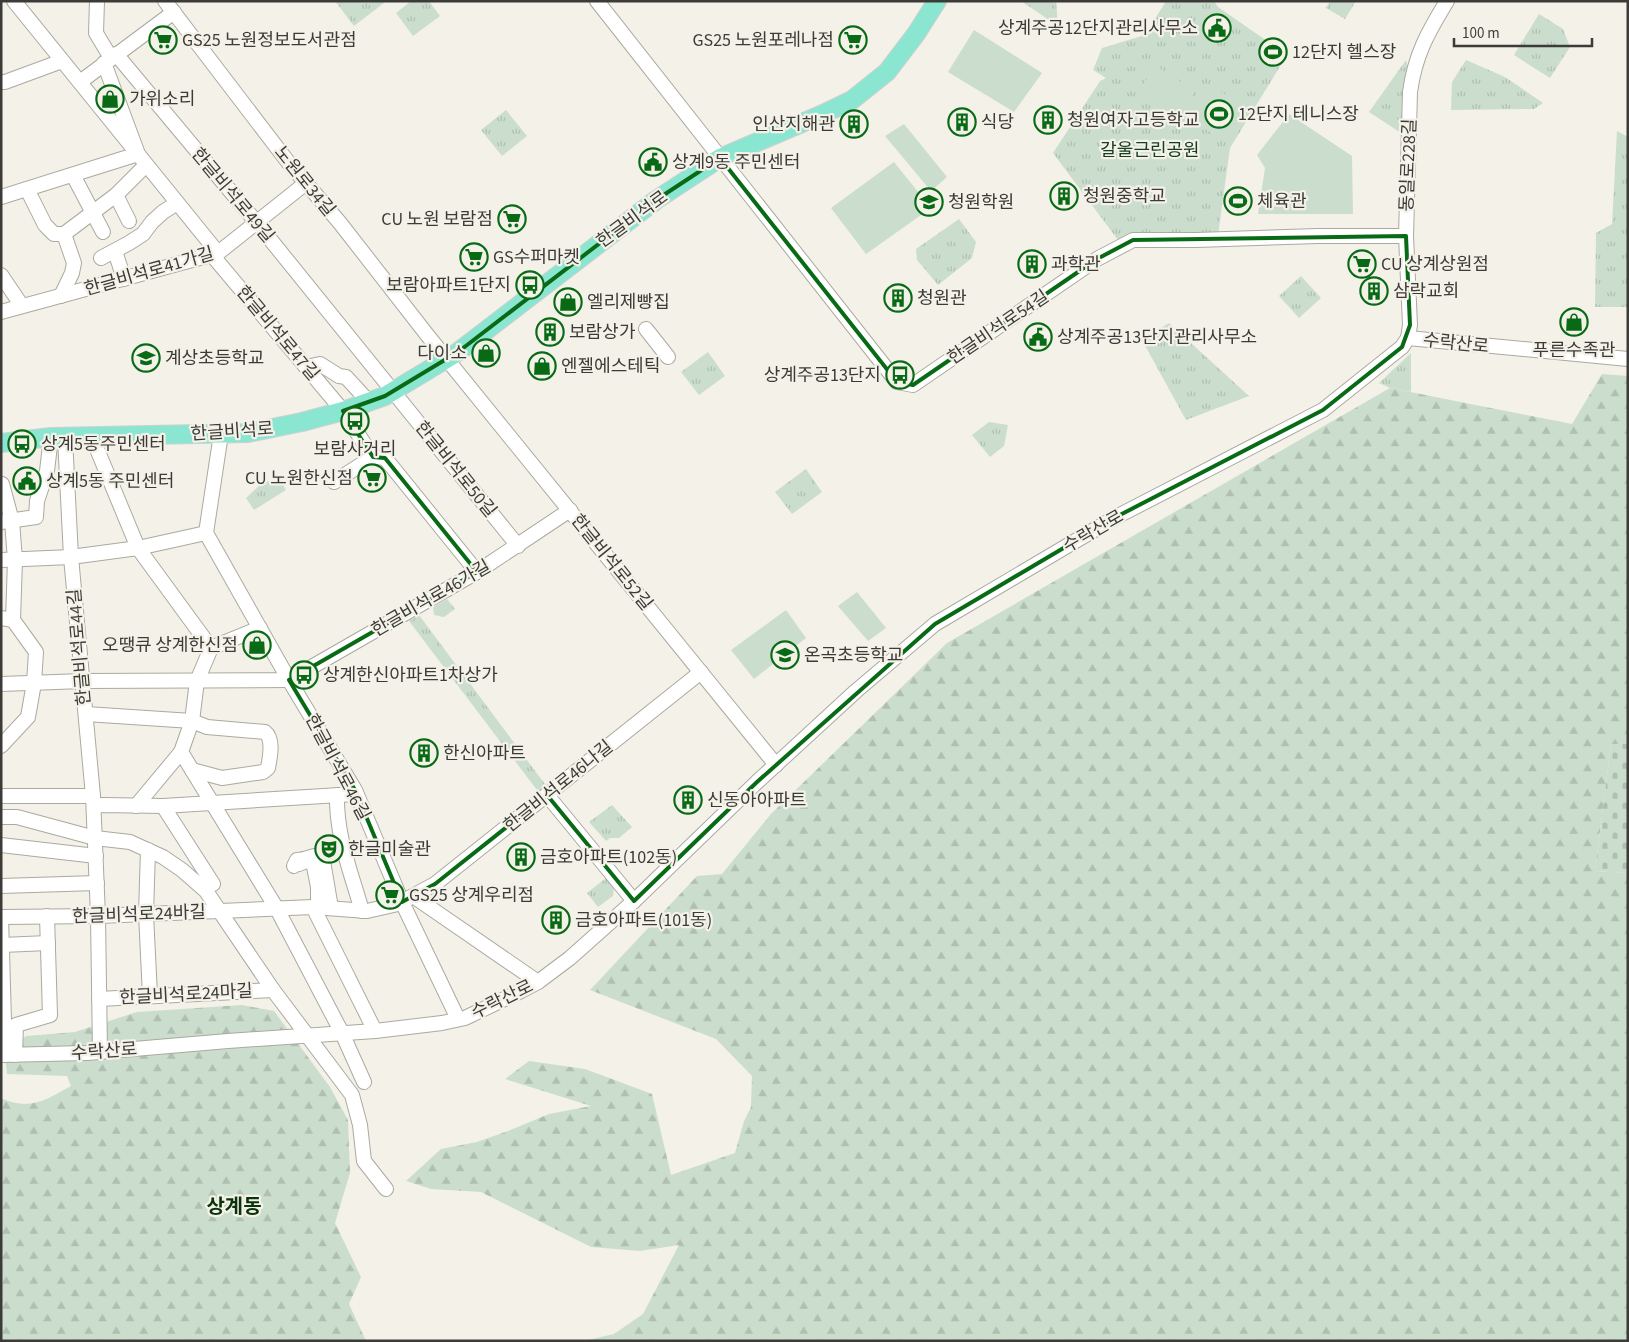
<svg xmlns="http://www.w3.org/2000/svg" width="1629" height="1342" font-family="'Source Sans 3','Noto Sans KR',sans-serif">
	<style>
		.grass { fill: url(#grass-tufts) }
		.forest { fill: url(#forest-firs) }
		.cemetery { fill: url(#cemetery-stones) }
		.pitch { fill: #cbdecd }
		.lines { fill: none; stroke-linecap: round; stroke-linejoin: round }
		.minor-casing { stroke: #aba9a0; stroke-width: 16 }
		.major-casing { stroke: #d0d0cf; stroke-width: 20 }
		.minor { stroke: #fff; stroke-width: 14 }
		.major { stroke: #8be6d1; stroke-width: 18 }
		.marked { fill: none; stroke: #096a15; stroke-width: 4; stroke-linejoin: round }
		.labels { text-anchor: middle; stroke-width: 4.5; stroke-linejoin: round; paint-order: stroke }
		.poi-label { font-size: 18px; fill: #3c3b37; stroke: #f3f1e8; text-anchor: start }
		.park-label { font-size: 18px; fill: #13401f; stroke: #f3f1e8 }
		.street-label { font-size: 18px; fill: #3c3b37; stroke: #f3f1e8 }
		.quarter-label { font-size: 20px; font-weight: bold; fill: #09330b; stroke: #f3f1e8 }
	</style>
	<defs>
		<pattern id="grass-tufts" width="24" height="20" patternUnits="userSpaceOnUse" patternTransform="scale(1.25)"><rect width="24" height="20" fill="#cbdecd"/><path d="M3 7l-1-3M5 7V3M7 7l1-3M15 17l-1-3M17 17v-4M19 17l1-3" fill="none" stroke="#afbfb1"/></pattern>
		<pattern id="forest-firs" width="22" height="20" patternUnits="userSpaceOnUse" patternTransform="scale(1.25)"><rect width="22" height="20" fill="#cbdecd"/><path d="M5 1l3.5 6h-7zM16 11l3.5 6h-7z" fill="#afbfb1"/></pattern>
		<pattern id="cemetery-stones" width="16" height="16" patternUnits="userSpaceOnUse" patternTransform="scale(1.25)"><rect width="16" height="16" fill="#cbdecd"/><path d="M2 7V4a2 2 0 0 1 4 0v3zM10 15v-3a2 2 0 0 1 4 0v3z" fill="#afbfb1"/></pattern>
	</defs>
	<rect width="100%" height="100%" fill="#f3f1e8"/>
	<g class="grass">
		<polygon points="335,1 382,1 384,3 354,26"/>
		<polygon points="411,1 429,1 440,16 413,36 396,13"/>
		<polygon points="1021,1 1056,1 1058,26"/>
		<polygon points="1166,1 1214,1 1218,7 1287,55 1230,148 1218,235 1118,240 1053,153 1100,81 1106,78 1093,70 1102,48 1145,35"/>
		<polygon points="1330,1 1356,1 1345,19 1326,8"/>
		<polygon points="1539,14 1563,29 1570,47 1550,78 1514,55"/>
		<polygon points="1406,60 1408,68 1401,133 1369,112"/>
		<polygon points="1466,60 1505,77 1543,103 1534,109 1451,110 1452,82"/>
		<polygon points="506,110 527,136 502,156 481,130"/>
		<polygon points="1617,131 1628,137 1628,307 1595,307 1596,233 1612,224"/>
		<polygon points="959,219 976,242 972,258 938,285 917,260 916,249"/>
		<polygon points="1301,276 1321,298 1299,318 1279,296"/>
		<polygon points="1169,323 1249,396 1186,420 1142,340"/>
		<polygon points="708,352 725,376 699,395 681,372"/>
		<polygon points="1411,353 1411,392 1390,388 1379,383"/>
		<polygon points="989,422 1008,425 1004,446 990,457 972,435"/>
		<polygon points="806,469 822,492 792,514 775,492"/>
		<polygon points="280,480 286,490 254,510 246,498 263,482"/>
		<polygon points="447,599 455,609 444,617 434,615 433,607"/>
		<polygon points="419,615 550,791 543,798 409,621"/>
		<polygon points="612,805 632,827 619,838 610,838 606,841 589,822"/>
		<polygon points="606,878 614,887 613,896 598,907 587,893"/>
	</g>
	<g class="forest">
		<polygon points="1602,374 1628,376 1628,744 1611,744 1595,871 1628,873 1628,1341 584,1341 614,1334 643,1314 679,1245 640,1251 591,1247 481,1192 431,1189 406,1181 441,1149 477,1142 508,1131 549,1114 591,1106 505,1079 529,1061 585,1069 652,1094 671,1175 735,1153 744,1121 751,1107 752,1076 716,1039 590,990 697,876 722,874 771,814 947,643 1390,388 1572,424"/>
		<path d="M242 1005 274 1011 330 1087 348 1120 350 1173 335 1223 361 1277 349 1304 366 1341H1V1098C30 1111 46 1100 71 1086L67 1076 7 1074 5 1055 26 1036 75 1032 137 1012Z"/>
	</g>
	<polygon class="cemetery" points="1611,744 1628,744 1628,873 1595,871"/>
	<g class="pitch">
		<polygon points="974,30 1042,73 1014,112 948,72"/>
		<polygon points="1156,66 1195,91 1179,113 1142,86"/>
		<polygon points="1209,84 1251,111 1230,144 1187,118"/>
		<polygon points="1289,114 1352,156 1353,214 1258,214 1265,168 1257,155"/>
		<polygon points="904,124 947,177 931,191 885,136"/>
		<polygon points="894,162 931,208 866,254 831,208"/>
		<polygon points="857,592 886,628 868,641 838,606"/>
		<polygon points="786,610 806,638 754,679 731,650"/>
	</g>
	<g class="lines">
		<g class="minor-casing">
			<g id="minor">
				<polyline points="14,1 218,253"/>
				<polyline points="97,1 96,33 111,58"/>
				<polyline points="165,1 288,162 340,223 428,336 776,765"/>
				<polyline points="597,1 897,382 913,385 1097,259 1133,240 1196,240 1318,236 1406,236"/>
				<polyline points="116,54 257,223 518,546"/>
				<polyline points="1,82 5,82 62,61"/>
				<polyline points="80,82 174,12"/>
				<polyline points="73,175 103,232"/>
				<polyline points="27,189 45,225 54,234 64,234 116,195 146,165"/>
				<polyline points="116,195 129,221"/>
				<polyline points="1,197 138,154 104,63"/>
				<polyline points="115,251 124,279"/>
				<polyline points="212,255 343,411 373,457 385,458 477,572"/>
				<polyline points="101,258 129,243 143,234 152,222 163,212 177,203"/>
				<polyline points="1,275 22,306"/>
				<polyline points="61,296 72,273 74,263 64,234"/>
				<polyline points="1,312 218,253 306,183"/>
				<polyline points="646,329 668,357"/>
				<polyline points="1408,338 1628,359"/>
				<polyline points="306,367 320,364 339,376 346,377 369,402"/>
				<polyline points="221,434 206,533 289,680 355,790 402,902 458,1019"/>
				<polyline points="92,437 138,548 211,648 197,681 192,721 181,752 277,909 342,1033 364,1082"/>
				<polyline points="65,438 71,557 93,796 98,916 100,1052"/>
				<polyline points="334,482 373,457"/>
				<polyline points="2,484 12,521 15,560 13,620"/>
				<polyline points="1,522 36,517 37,501 47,471 51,437"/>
				<polyline points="1,560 71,557 138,548 206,533"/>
				<polyline points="1,618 13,620 36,652 34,683 28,717 1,746"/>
				<polyline points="211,648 260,628"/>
				<polyline points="1,684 83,681 289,680 477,572 570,510"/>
				<path d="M86 714 192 721 207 727 265 732C274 739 270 757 268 768L263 772 222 778 192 770"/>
				<path d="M337 795C336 836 351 872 362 911"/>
				<polyline points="547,795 634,901"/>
				<polyline points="1,796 93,796"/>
				<polyline points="94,806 103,805 163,806 356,794"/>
				<polyline points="136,806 181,752"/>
				<polyline points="163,806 213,884"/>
				<polyline points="1,817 17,817 95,838 130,842 163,857 182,870 206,891 273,990 352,1095 360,1125 364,1161 386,1189"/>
				<polyline points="1,845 96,856"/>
				<polyline points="148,850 146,914 150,996"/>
				<polyline points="299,864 306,861 313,862 318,887 318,907"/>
				<path d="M294 866 297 860C306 860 313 855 322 855L331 908"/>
				<polyline points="1,886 97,883"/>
				<polyline points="413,896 538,982"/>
				<polyline points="313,907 375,1031"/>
				<polyline points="2,945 48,943"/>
				<polyline points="99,999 273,990"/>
				<path d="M1 1055 87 1053 228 1041 375 1031 442 1023 465 1018 521 991 538 982 570 958 634 901 757 782 856 691 935 624 1116 517 1323 410 1402 347 1408 338 1410 325 1406 236 1410 92C1415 55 1428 32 1447 1"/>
				<polyline points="5,1055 1,917 98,916 313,907 367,911 398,904 435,884 701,672"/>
				<polyline points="15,1055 16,1025 50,1015 47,916"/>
			</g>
		</g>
		<g class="major-casing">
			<polyline id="major" points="1,443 51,437 248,433 302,422 343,411 385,396 458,352 656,200 720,158 823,114 852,100 887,72 916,34 937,1"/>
		</g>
		<use href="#minor" class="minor"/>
		<use href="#major" class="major"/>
	</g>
	<path class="marked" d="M720 158 897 382 913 385 1097 259 1133 240 1406 236 1410 325 1402 347 1323 410 1116 517 935 624 757 782 634 901 547 795 435 884 402 902 355 790 289 680 477 572 385 458 373 457 343 411 385 396 458 352 656 200Z"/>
	<defs>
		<g id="civic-ring" transform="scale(1.4375)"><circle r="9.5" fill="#f3f1e8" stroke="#096a15" stroke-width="1.5"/><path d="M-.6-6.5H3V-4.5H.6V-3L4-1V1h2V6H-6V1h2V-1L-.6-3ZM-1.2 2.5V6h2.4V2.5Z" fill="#096a15"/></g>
		<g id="supermarket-ring" transform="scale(1.4375)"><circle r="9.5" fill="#f3f1e8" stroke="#096a15" stroke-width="1.5"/><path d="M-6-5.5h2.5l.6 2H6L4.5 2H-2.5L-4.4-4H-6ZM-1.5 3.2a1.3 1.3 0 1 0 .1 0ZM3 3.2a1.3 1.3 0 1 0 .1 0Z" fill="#096a15"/></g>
		<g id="stadium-ring" transform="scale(1.4375)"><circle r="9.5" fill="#f3f1e8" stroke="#096a15" stroke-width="1.5"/><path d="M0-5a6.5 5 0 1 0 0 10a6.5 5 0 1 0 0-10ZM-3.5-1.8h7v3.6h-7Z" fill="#096a15"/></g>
		<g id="shop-ring" transform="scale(1.4375)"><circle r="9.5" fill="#f3f1e8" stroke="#096a15" stroke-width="1.5"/><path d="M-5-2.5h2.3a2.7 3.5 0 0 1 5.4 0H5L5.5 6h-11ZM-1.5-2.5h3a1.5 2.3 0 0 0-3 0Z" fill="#096a15"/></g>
		<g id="building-ring" transform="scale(1.4375)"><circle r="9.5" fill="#f3f1e8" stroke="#096a15" stroke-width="1.5"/><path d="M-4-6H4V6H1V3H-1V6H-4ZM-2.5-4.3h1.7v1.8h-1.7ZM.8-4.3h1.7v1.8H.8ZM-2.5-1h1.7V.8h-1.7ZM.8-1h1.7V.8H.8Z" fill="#096a15"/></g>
		<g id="school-ring" transform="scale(1.4375)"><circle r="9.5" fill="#f3f1e8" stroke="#096a15" stroke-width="1.5"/><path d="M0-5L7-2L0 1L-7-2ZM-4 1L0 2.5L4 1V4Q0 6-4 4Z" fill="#096a15"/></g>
		<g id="bus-ring" transform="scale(1.4375)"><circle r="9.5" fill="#f3f1e8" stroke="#096a15" stroke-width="1.5"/><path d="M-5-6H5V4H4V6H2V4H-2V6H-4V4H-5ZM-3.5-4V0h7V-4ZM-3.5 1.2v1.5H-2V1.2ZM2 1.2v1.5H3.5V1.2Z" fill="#096a15"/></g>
		<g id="theatre-ring" transform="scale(1.4375)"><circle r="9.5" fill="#f3f1e8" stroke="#096a15" stroke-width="1.5"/><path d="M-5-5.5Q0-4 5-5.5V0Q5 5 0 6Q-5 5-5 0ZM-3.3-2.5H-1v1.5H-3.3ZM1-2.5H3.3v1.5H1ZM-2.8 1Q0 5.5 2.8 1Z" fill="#096a15"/></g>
	</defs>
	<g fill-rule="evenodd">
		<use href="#civic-ring" x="1217" y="28"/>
		<use href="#supermarket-ring" x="163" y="40"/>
		<use href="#supermarket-ring" x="853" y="40"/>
		<use href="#stadium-ring" x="1273" y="52"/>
		<use href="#shop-ring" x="110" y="99"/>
		<use href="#stadium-ring" x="1219" y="114"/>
		<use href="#building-ring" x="1048" y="120"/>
		<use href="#building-ring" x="962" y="122"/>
		<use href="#building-ring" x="854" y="124"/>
		<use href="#civic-ring" x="653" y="162"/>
		<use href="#building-ring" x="1064" y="196"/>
		<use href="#stadium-ring" x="1238" y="201"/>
		<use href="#school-ring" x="929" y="202"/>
		<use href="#supermarket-ring" x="512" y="219"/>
		<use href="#supermarket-ring" x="474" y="257"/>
		<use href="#building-ring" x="1032" y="264"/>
		<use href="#supermarket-ring" x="1362" y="264"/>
		<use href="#bus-ring" x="530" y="285"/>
		<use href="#building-ring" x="1374" y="291"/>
		<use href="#building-ring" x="898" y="298"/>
		<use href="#shop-ring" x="568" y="302"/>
		<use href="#shop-ring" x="1574" y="322"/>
		<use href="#building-ring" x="550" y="332"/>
		<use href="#civic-ring" x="1038" y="337"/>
		<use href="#shop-ring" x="486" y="353"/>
		<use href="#school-ring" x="146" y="358"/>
		<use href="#shop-ring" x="542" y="366"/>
		<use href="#bus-ring" x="900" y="375"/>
		<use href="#bus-ring" x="355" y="421"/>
		<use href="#bus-ring" x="22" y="444"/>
		<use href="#supermarket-ring" x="372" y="478"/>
		<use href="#civic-ring" x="27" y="481"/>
		<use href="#shop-ring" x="257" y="645"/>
		<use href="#school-ring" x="785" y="655"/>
		<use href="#bus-ring" x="304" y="675"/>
		<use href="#building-ring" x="424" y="753"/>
		<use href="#building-ring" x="688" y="800"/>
		<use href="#theatre-ring" x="329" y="849"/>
		<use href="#building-ring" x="521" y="857"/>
		<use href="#supermarket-ring" x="390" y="895"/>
		<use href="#building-ring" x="556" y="920"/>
	</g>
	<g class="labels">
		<g class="poi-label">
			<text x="1198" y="34" text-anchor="end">상계주공12단지관리사무소</text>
			<text x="182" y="46">GS25 노원정보도서관점</text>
			<text x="834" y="46" text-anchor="end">GS25 노원포레나점</text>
			<text x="1292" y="58">12단지 헬스장</text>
			<text x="129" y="105">가위소리</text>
			<text x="1238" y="120">12단지 테니스장</text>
			<text x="1067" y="126">청원여자고등학교</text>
			<text x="981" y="128">식당</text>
			<text x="835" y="130" text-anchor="end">인산지해관</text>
			<text x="672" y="168">상계9동 주민센터</text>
			<text x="1083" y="202">청원중학교</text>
			<text x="1257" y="207">체육관</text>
			<text x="948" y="208">청원학원</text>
			<text x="493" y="225" text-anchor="end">CU 노원 보람점</text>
			<text x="493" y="263">GS수퍼마켓</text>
			<text x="1051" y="270">과학관</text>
			<text x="1381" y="270">CU 상계상원점</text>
			<text x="511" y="291" text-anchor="end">보람아파트1단지</text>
			<text x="1393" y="297">삼락교회</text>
			<text x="917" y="304">청원관</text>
			<text x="587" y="308">엘리제빵집</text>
			<text x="569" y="338">보람상가</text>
			<text x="1057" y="343">상계주공13단지관리사무소</text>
			<text x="1574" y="356" text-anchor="middle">푸른수족관</text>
			<text x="467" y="359" text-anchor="end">다이소</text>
			<text x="165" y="364">계상초등학교</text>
			<text x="561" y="372">엔젤에스테틱</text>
			<text x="881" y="381" text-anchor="end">상계주공13단지</text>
			<text x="41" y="450">상계5동주민센터</text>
			<text x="355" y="455" text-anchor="middle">보람사거리</text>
			<text x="353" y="484" text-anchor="end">CU 노원한신점</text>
			<text x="46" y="487">상계5동 주민센터</text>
			<text x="238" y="651" text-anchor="end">오땡큐 상계한신점</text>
			<text x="804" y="661">온곡초등학교</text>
			<text x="323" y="681">상계한신아파트1차상가</text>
			<text x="443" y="759">한신아파트</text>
			<text x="707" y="806">신동아아파트</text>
			<text x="348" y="855">한글미술관</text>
			<text x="540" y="863">금호아파트(102동)</text>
			<text x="409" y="901">GS25 상계우리점</text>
			<text x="575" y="926">금호아파트(101동)</text>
		</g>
		<g class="park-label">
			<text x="1150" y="156">갈울근린공원</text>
		</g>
		<g class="street-label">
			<text transform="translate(1408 165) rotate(-88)" y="6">동일로228길</text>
			<text transform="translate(305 181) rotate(51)" y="6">노원로34길</text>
			<text transform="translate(233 195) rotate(50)" y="6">한글비석로49길</text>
			<text transform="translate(632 219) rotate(-36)" y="6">한글비석로</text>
			<text transform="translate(149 271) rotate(-16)" y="6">한글비석로41가길</text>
			<text transform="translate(998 327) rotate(-34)" y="6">한글비석로54길</text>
			<text transform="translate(278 333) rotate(50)" y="6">한글비석로47길</text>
			<text transform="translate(1456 343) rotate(6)" y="6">수락산로</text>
			<text transform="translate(232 431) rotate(-4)" y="6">한글비석로</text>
			<text transform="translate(456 469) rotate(51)" y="6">한글비석로50길</text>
			<text transform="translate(1093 531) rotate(-30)" y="6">수락산로</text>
			<text transform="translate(612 562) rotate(51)" y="6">한글비석로52길</text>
			<text transform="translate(431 598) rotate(-30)" y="6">한글비석로46가길</text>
			<text transform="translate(79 647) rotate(-95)" y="6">한글비석로44길</text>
			<text transform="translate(338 767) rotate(62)" y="6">한글비석로46길</text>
			<text transform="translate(558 786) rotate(-39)" y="6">한글비석로46나길</text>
			<text transform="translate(139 914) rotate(-2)" y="6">한글비석로24바길</text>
			<text transform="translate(186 994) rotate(-3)" y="6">한글비석로24마길</text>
			<text transform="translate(502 999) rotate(-26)" y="6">수락산로</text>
			<text transform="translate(104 1051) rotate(-4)" y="6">수락산로</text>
		</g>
		<g class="quarter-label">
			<text x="234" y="1213">상계동</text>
		</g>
	</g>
	<rect width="1629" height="1342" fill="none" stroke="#3c3b37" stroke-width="5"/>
	<path d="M1454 38v8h138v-8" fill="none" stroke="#3c3b37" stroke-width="2.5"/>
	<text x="1462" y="38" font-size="15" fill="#3c3b37" stroke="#f3f1e8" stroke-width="4" paint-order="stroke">100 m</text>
</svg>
